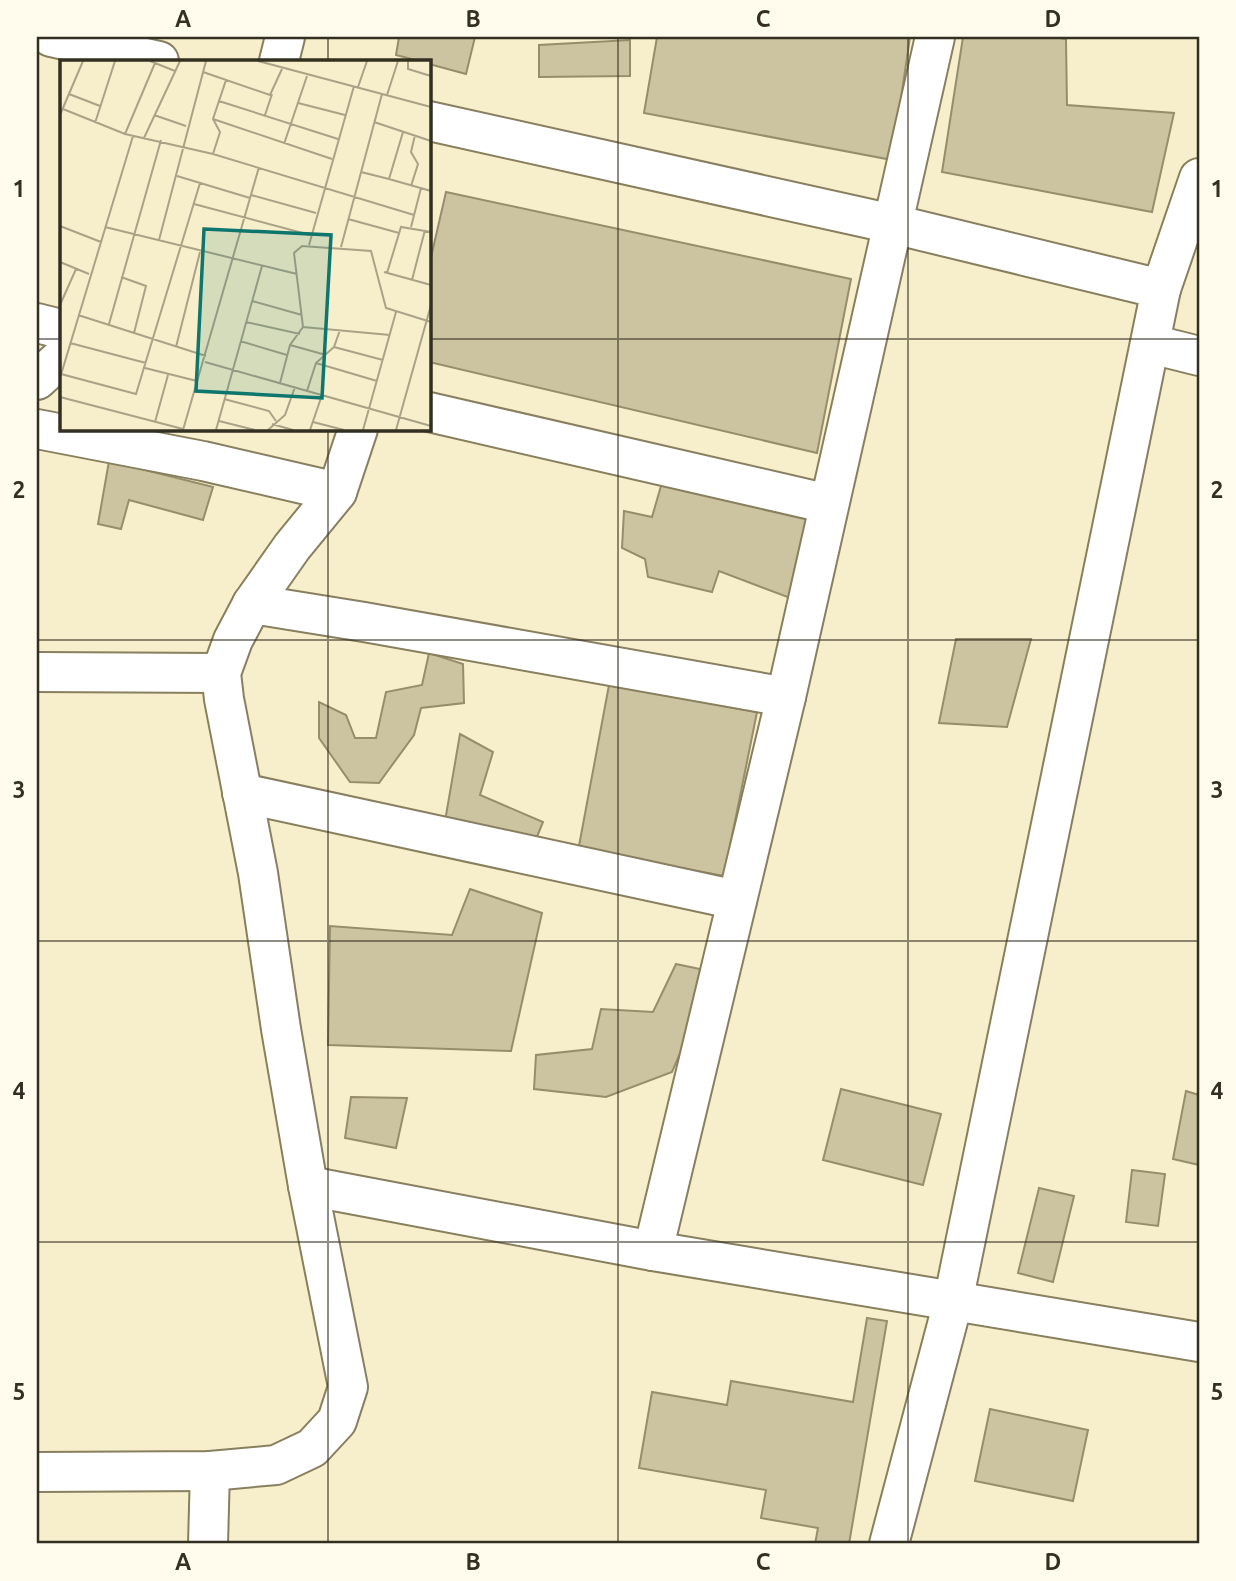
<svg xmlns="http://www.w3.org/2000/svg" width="1236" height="1581" font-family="Ubuntu,sans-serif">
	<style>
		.building { fill: #ccc3a1; stroke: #968d6d; stroke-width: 2 }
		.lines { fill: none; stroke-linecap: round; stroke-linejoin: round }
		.minor-casing { stroke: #887f5f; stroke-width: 42 }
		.minor { stroke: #fff; stroke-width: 38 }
		.grid { fill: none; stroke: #333022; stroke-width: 2; stroke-opacity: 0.55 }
		.inset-road { fill: none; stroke: #a9a287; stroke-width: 2 }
		.view { fill: #0f766e; fill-opacity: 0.15; stroke: #0f766e; stroke-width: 3.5 }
		.inset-edge { fill: none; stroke: #333022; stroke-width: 3.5 }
		.neatline { fill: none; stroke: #333022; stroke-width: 2.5 }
		.grid-label { font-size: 23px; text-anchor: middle; font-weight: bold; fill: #333022 }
	</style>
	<rect width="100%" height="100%" fill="#f7eecb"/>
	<g class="building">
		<polygon points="399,37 475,37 466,74 429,64 429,61 419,61 396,55"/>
		<polygon points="657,37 910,37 892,160 644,113"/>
		<polygon points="963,37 1053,37 1066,39 1067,105 1174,113 1152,212 942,172"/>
		<polygon points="630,40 630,76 539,77 539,45"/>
		<polygon points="446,192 851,279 817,453 429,362 429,266"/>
		<polygon points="109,461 213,487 203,520 129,500 121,529 98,524"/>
		<polygon points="663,479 808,519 790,598 719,571 712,592 648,577 645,559 622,548 624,511 652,517"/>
		<polygon points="956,639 1031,639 1007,727 939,723"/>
		<polygon points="429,653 463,664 464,703 421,708 414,735 379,783 350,782 319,738 319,702 346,715 355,738 376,738 386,692 422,685"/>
		<polygon points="609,685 757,712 724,876 599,853 576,862"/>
		<polygon points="460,734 493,752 480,795 543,822 532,849 444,827"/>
		<polygon points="470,889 542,913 511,1051 328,1045 330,926 452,935"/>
		<polygon points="676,964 700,969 688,1035 672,1072 606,1097 534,1089 536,1055 592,1049 601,1009 653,1012"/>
		<polygon points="841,1089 941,1114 923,1185 823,1160"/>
		<polygon points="1186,1091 1199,1095 1199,1165 1173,1159"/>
		<polygon points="351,1097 407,1098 396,1148 345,1138"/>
		<polygon points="1132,1170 1165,1174 1158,1226 1126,1222"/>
		<polygon points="1039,1188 1074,1196 1053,1282 1018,1273"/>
		<polygon points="867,1318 887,1321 849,1544 815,1544 818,1528 761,1518 766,1490 639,1468 652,1392 727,1405 731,1381 853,1402"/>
		<polygon points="990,1409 1088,1430 1073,1501 975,1481"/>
	</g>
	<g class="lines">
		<g class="minor-casing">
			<g id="minor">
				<polyline points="51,37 159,61"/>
				<polyline points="279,61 285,37"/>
				<polyline points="429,121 893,224 1161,289"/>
				<polyline points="37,323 61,329"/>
				<polyline points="1151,344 1199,356"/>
				<polyline points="37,380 61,358"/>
				<polyline points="429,412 829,504"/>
				<polyline points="37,429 203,461 337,492"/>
				<polyline points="252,604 364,622 786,697"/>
				<polyline points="37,672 221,673"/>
				<polyline points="242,793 737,900"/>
				<polyline points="308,1186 653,1251 1199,1342"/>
				<polyline points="653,1251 786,697 935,37"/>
				<polyline points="37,1472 210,1471 276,1465 312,1448 337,1421 348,1387 308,1186 281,1029 258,873 224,699 221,673 233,640 252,604 292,547 337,492 358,429"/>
				<polyline points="208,1544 210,1471"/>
				<polyline points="889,1544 953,1302 1161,289 1199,178"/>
			</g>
		</g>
		<use href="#minor" class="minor"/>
	</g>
	<path class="grid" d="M328 37V61M618 37V1544M908 37V1544M37 339H61M429 339H1199M328 429V1544M37 640H1199M37 941H1199M37 1242H1199"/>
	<g transform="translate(60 60)">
		<rect width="371" height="371" fill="#f7eecb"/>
		<path class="inset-road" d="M90 1 115 11M198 1 371 47M348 1V9L371 16M143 12 210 35 222 9M166 20 159 41 278 79M298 27 307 1M9 34 40 46M327 35 338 1M238 43 285 55M3 49 65 74 153 94 354 155M0 55 23 1M94 55 126 66M205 55 212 34M153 59 272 99M314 62 371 81M35 63 55 1M65 74 95 3M84 78 120 1M224 84 247 16M153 94 160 72 153 59 159 41M301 112 329 119 343 72M117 116 190 138M329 119 371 131M351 126 358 104 351 92 355 75M191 135 256 153M134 144 250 175M288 159 339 173M0 166 41 182M45 167 237 214M351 167 361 128M99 180 146 1M249 185 294 26M281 187 322 34M0 202 29 214M324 212 371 225M327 213 341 167 371 172M61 217 86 226 74 273M352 220 365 170M192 241 242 255M0 245 16 209M18 255 146 296M186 262 240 274M49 264 101 80M243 267 330 275M180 281 227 295M10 283 86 303M230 285 266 295M116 287 140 192M274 287 323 300M145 302 371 366M256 303 317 321M85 308 137 321M1 314 76 334 140 123M0 318 73 76M220 323 230 285 243 267 234 193 242 186 311 191 326 248 371 262M247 331 256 303 274 287 280 270M0 337 123 369M164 339 209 351 216 361M159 361 195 370M95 362 108 315M253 362 284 370M212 364 233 370M123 370 199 107M156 370 202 206M208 370 225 355 235 327M250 370 262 335M303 370 336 252M336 370 371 245"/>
		<path class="view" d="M144 169 271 175 262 338 136 331Z"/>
		<rect width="371" height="371" class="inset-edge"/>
	</g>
	<rect width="1236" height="1581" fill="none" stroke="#fffbed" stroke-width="77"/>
	<rect x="38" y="38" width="1160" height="1504" class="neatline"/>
	<g class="grid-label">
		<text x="183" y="27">A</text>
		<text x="473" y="27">B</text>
		<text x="763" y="27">C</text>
		<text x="1053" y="27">D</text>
		<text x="19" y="197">1</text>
		<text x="1217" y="197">1</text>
		<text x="19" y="498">2</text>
		<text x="1217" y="498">2</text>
		<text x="19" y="798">3</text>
		<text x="1217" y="798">3</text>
		<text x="19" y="1099">4</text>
		<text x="1217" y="1099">4</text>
		<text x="19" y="1400">5</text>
		<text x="1217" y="1400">5</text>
		<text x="183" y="1570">A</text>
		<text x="473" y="1570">B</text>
		<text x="763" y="1570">C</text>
		<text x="1053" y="1570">D</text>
	</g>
</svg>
